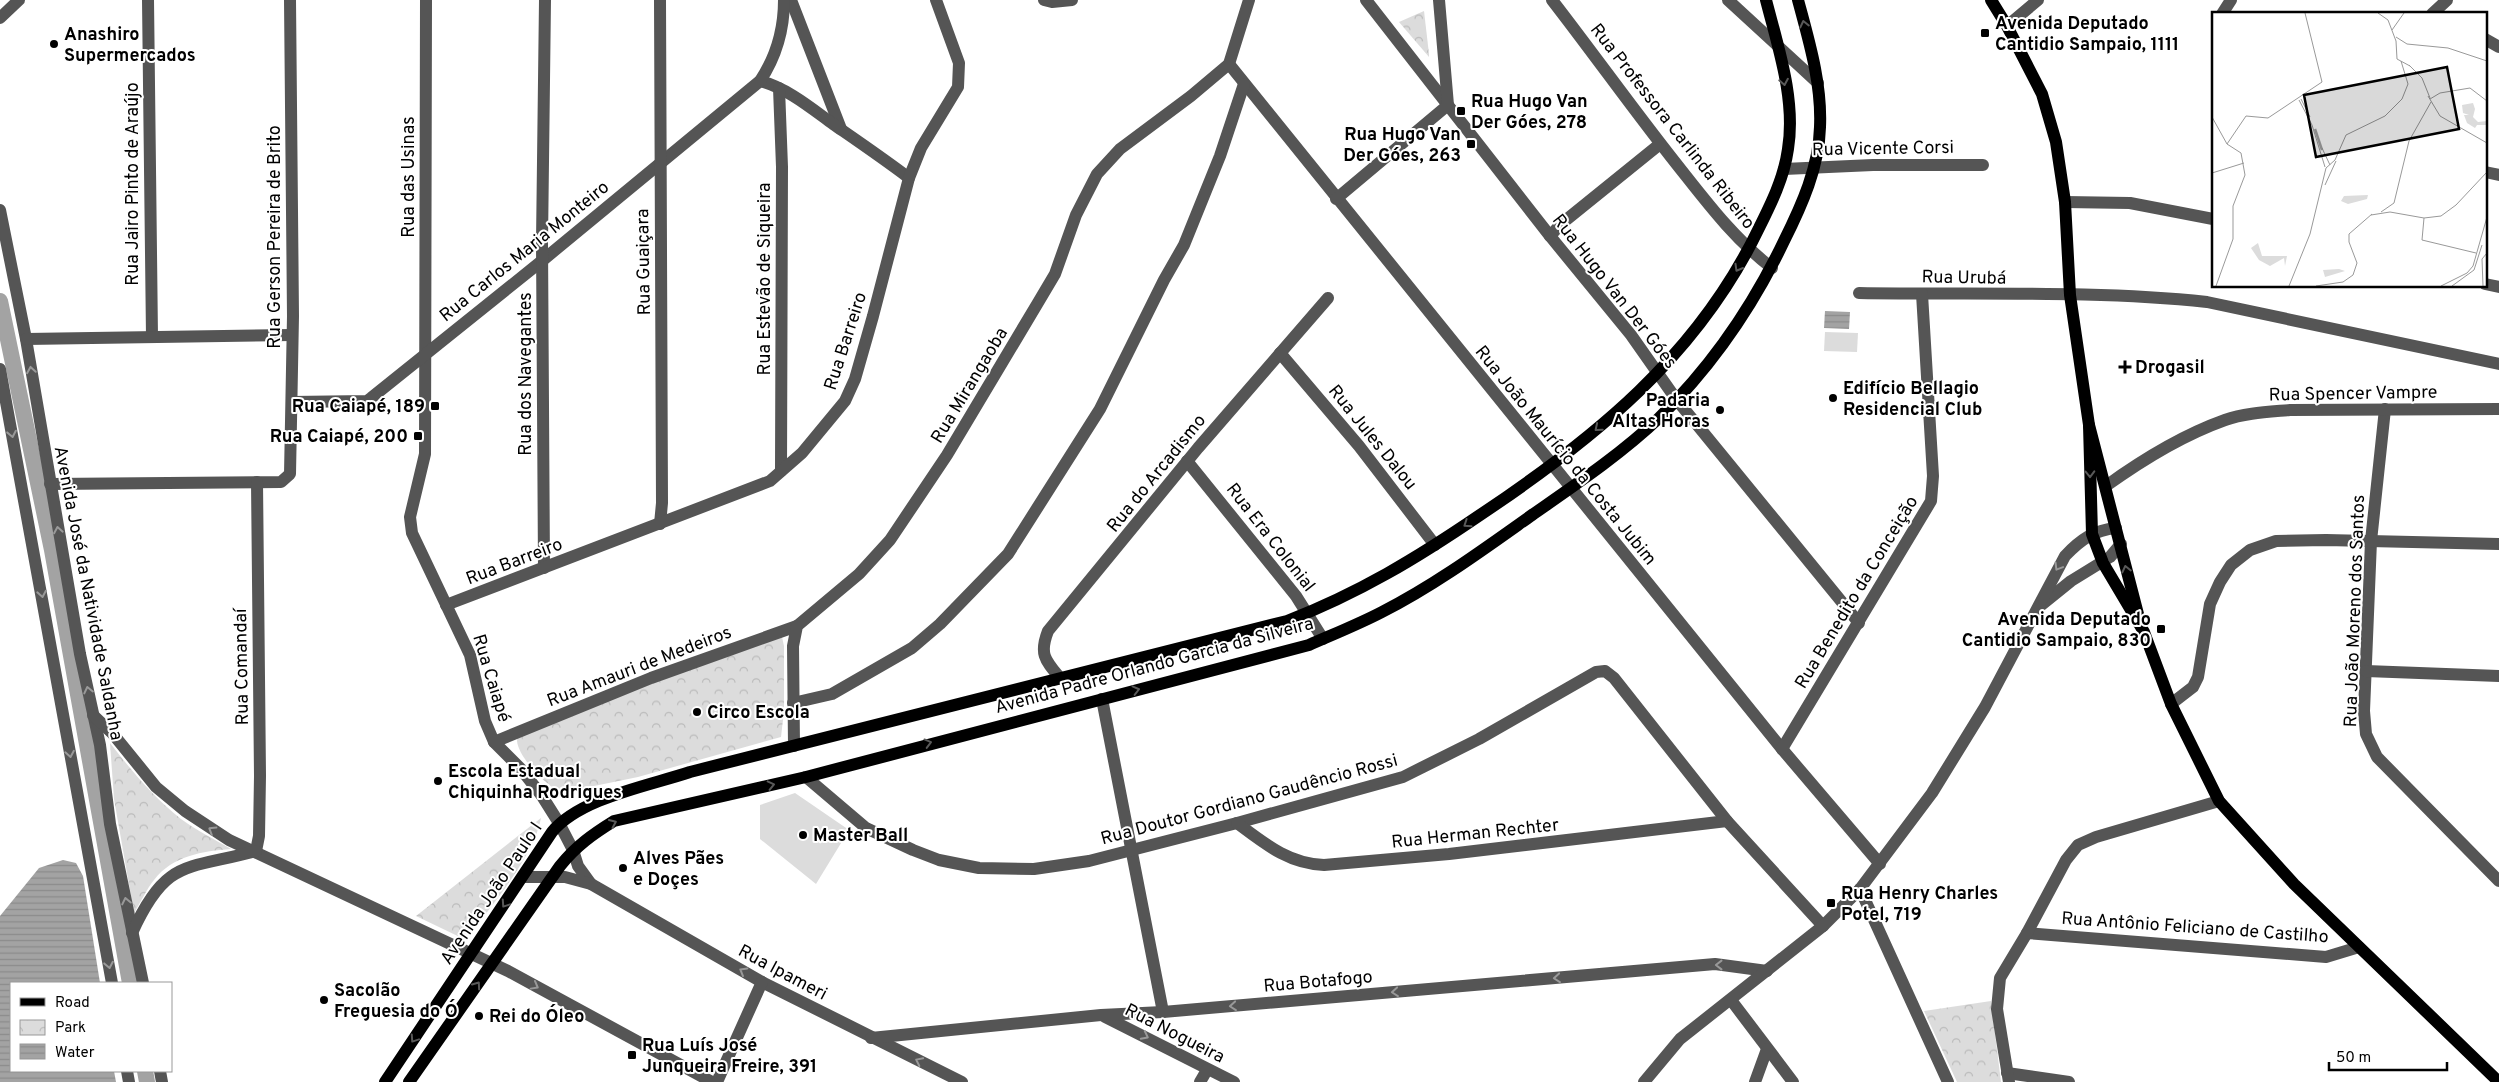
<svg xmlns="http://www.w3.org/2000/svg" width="2499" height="1082" font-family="Overpass,sans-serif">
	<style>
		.park { fill: url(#park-crowns) }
		.pitch { fill: #dcdcdc }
		.water { fill: url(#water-rules) }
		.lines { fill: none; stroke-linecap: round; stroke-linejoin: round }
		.canal { stroke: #a3a3a3; stroke-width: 16 }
		.minor { stroke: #555; stroke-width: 12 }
		.major { stroke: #000; stroke-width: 12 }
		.oneway { stroke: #595959 }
		.oneway2 { stroke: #999 }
		.poi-dot { fill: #000; stroke: #fff; stroke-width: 2 }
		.labels { text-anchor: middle; stroke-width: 4; stroke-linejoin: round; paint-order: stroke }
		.poi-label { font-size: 18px; font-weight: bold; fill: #000; stroke: #fff; text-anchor: start }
		.street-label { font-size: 18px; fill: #000; stroke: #fff }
		.inset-river { fill: none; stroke: #a3a3a3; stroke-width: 2.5 }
		.inset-road { fill: none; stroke: #999; stroke-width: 1 }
		.view { fill: #000; fill-opacity: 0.15; stroke: #000; stroke-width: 2.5 }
		.inset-edge { fill: none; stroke: #000; stroke-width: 2.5 }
	</style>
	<defs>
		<pattern id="park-crowns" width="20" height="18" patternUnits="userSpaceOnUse" patternTransform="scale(1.25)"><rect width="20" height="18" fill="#dcdcdc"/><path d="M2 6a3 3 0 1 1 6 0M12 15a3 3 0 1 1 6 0" fill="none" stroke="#bbb"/></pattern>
		<pattern id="water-rules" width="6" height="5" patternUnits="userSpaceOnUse" patternTransform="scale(1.25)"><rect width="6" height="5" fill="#a3a3a3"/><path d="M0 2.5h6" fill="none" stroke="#8b8b8b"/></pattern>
	</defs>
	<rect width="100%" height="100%" fill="#fff"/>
	<g class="park">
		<polygon points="1424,11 1429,54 1429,57 1399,22"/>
		<path d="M782 637 784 646V711L781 737 638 777 560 793C546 784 519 759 517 741 517 734 523 729 528 725Z"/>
		<path d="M110 743C131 770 153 797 181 819 196 830 214 839 231 849 203 851 172 856 154 880 146 890 141 902 134 913L114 799Z"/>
		<path d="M541 818C534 857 489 908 466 940L416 916Z"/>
		<polygon points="1991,1001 2001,1082 1957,1082 1924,1011"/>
	</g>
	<g class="pitch">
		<polygon points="1825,332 1858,333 1857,352 1824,351"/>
		<polygon points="795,793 849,830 816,884 760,839 760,805"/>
	</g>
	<g class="water">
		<polygon points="1825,311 1850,312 1849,329 1824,328"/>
		<polygon points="63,860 76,863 83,876 100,983 11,983 11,1071 114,1071 116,1082 0,1082 0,916 39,868"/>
	</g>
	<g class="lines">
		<g class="canal">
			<polyline points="0,301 52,550 130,983"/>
			<polyline points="145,1071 147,1082"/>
		</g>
		<g class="minor">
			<polyline points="148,0 152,337"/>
			<polyline points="426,0 425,454 410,517 412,533 470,655 485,721 494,742 521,769 542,796 559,823 573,850 578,866 591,884"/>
			<polyline points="791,0 841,129"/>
			<polyline points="1044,0 1052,2 1072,0"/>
			<polyline points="1366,0 1550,236 1631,335 1676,399 1859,623"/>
			<path d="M1552 0C1597 58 1640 119 1686 176 1712 209 1738 242 1772 268"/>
			<polyline points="1728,0 1818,83"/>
			<polyline points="2222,14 2231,0"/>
			<polyline points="2432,14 2447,0"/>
			<polyline points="0,18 19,0"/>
			<polyline points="2007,26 2038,0"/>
			<polyline points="2485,39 2499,47"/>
			<polyline points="1229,64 1782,749 1880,864"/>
			<path d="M760 81C787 88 811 108 833 124 859 142 884 159 909 178"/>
			<polyline points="779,88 782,167 781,471"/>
			<polyline points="1784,169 1873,165 1983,165"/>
			<polyline points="2485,172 2499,175"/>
			<polyline points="1336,199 1448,105 1439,0"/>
			<polyline points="2065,202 2130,203 2213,219"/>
			<polyline points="0,210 26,339 80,654 100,745 110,824 143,983"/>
			<polyline points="1550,236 1561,224 1660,144"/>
			<polyline points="2485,284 2499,287"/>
			<path d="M1859 293C1974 295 2092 290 2207 302L2499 364"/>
			<polyline points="26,339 292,335"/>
			<polyline points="1280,353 1359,446 1435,545"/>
			<polyline points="0,369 112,983"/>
			<path d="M292 402 367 401 371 398 543 260 760 81C776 57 784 30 784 0"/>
			<polyline points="2385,409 2371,541 2364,711 2366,734 2377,757 2499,881"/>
			<polyline points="1187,461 1296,596 1323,639"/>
			<polyline points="50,484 281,482 290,474 293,316 290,0"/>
			<path d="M2106 486C2142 460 2183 435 2225 420 2245 413 2268 412 2290 410L2499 409"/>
			<polyline points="660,524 662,503 660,0"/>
			<polyline points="544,568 542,242 545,0"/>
			<polyline points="446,605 770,481 802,453 845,401 855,379 873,316 909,178 921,148 958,87 959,63 936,0"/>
			<polyline points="2040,606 2071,581 2110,557 2121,544"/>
			<polyline points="2366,671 2499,676"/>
			<path d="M1060 678C1045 660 1039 654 1048 631L1198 448 1328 298"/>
			<polyline points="1102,699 1163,1012"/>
			<polyline points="793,703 832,694 912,648 940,624 1008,554 1100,409 1164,280 1184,245 1220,156 1244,84"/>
			<polyline points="2171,704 2193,687 2198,677 2210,604 2220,582 2231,565 2250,550 2276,541 2326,540 2499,544"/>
			<polyline points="93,715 113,734 156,787 185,811 229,840 508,971 712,1082"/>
			<polyline points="494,742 651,678 797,626"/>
			<polyline points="794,746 793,646 797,626 859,574 890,540 947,455 1039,301 1055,274 1076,215 1097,174 1120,149 1191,96 1229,64 1249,0"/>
			<polyline points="1782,749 1931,501 1933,476 1922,294"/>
			<polyline points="806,777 866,828 913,850 939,860 979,868 1034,869 1089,861 1237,823 1403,777 1479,739 1596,672 1605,671 1614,678 1727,821 1823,926"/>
			<path d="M1237 823C1265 844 1289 864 1324 865L1449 854 1727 821"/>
			<polyline points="256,851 259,836 260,776 257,482"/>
			<polyline points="523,877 565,877 591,884 762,982 962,1082"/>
			<polyline points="1860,889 1948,1082"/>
			<path d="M132 933C166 858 186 870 256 851"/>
			<polyline points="2027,933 2326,957 2359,947"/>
			<polyline points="1731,1000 1793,1082"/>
			<polyline points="1105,1017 1234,1082"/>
			<polyline points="871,1038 1101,1015 1163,1012 1715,964 1767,971"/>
			<polyline points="127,1071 129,1082"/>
			<polyline points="160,1071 162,1082"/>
			<polyline points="2007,1073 2069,1082"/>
			<polyline points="717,1082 762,982"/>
			<polyline points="1200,1082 1207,1070"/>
			<path d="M1644 1082 1680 1039 1823 926 1860 889 1932 793 1985 707 2065 556C2080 540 2094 530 2116 528"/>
			<polyline points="1755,1082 1767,1049"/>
			<polyline points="2009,1082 1997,1009 2000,978 2027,933 2066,860 2078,845 2096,837 2219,801"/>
		</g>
		<g class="major">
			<polyline points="1991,0 2007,26 2042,94 2056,142 2065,202 2070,295 2089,425 2138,614"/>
			<polyline points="2089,425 2092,534 2103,563 2144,632 2171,704 2219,801 2294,884 2499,1082"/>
			<path d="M385 1082 552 832C580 798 648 786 690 772L1287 621C1359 593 1417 558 1480 515 1594 439 1697 356 1758 230 1771 204 1784 178 1788 149 1796 100 1778 47 1766 0"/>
			<path d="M409 1082 560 866C576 846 593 834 614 821L806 777 1309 645C1334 634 1359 624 1382 612 1435 585 1484 549 1532 515 1575 485 1621 454 1659 418 1712 366 1753 306 1784 241 1802 205 1819 167 1820 127 1822 84 1809 41 1798 0"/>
		</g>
	</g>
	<defs><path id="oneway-chevron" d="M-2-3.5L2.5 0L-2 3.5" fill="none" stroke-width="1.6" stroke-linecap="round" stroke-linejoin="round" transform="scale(1.25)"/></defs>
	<g class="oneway">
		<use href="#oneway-chevron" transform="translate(1804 24) rotate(-103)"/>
		<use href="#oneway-chevron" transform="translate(1784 82) rotate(80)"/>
		<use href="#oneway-chevron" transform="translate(1738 268) rotate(120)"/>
		<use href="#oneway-chevron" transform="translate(1598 428) rotate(140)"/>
		<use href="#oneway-chevron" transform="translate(2090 474) rotate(89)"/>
		<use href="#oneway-chevron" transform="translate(1467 524) rotate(146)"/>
		<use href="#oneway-chevron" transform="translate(2126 569) rotate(-103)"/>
		<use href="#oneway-chevron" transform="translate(1136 690) rotate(-14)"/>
		<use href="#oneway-chevron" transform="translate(928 743) rotate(-15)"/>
		<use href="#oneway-chevron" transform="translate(771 785) rotate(-13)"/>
		<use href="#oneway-chevron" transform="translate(613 823) rotate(-24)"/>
		<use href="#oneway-chevron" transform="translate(505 904) rotate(124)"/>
		<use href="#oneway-chevron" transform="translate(477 985) rotate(-55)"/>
		<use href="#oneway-chevron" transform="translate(414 1039) rotate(124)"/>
	</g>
	<g class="oneway2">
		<use href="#oneway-chevron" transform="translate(31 370) rotate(-99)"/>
		<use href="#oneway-chevron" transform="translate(12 434) rotate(79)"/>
		<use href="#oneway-chevron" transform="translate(58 530) rotate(-100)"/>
		<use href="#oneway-chevron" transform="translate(2058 567) rotate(121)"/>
		<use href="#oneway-chevron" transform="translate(42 594) rotate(80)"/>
		<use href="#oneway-chevron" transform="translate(88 690) rotate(-103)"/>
		<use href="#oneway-chevron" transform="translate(70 754) rotate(80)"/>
		<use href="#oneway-chevron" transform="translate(212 830) rotate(-148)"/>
		<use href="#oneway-chevron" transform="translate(126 901) rotate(-102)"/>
		<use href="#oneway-chevron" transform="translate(109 965) rotate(79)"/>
		<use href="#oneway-chevron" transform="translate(1719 965) rotate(-180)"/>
		<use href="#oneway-chevron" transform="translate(743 971) rotate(-150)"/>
		<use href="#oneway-chevron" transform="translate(1557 978) rotate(175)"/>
		<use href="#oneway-chevron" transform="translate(535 986) rotate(29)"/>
		<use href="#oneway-chevron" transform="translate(1395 992) rotate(175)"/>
		<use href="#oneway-chevron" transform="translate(1233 1006) rotate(175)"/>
		<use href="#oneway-chevron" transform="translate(1145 1036) rotate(27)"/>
		<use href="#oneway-chevron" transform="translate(919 1061) rotate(-154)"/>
	</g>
	<g class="poi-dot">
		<rect x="1980" y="28" width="10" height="10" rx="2.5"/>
		<circle cx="54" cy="44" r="5"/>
		<rect x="1456" y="106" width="10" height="10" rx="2.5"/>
		<rect x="1466" y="139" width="10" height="10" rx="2.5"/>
		<path d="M2122.5 359.5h5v5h5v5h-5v5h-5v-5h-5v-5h5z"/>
		<circle cx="1833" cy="398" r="5"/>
		<rect x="430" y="401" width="10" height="10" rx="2.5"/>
		<circle cx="1720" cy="410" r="5"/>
		<rect x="413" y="431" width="10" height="10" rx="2.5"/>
		<rect x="2156" y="624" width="10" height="10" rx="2.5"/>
		<circle cx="697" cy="712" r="5"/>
		<circle cx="438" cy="781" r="5"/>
		<circle cx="803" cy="835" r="5"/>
		<circle cx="623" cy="868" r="5"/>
		<rect x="1826" y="898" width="10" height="10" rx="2.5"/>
		<circle cx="324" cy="1000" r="5"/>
		<circle cx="479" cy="1016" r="5"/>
		<rect x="627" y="1050" width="10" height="10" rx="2.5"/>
	</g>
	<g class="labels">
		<g class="poi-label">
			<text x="1995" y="29">Avenida Deputado<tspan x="1995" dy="21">Cantidio Sampaio, 1111</tspan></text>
			<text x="64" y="40">Anashiro<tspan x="64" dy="21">Supermercados</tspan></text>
			<text x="1471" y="107">Rua Hugo Van<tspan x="1471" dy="21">Der Góes, 278</tspan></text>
			<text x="1461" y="140" text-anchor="end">Rua Hugo Van<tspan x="1461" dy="21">Der Góes, 263</tspan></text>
			<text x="2135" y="373">Drogasil</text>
			<text x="1843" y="394">Edifício Bellagio<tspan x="1843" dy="21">Residencial Club</tspan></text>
			<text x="1710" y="406" text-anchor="end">Padaria<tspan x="1710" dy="21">Altas Horas</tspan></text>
			<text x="425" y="412" text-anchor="end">Rua Caiapé, 189</text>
			<text x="408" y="442" text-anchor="end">Rua Caiapé, 200</text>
			<text x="2151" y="625" text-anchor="end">Avenida Deputado<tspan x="2151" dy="21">Cantidio Sampaio, 830</tspan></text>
			<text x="707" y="718">Circo Escola</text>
			<text x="448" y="777">Escola Estadual<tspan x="448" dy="21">Chiquinha Rodrigues</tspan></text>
			<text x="813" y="841">Master Ball</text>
			<text x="633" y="864">Alves Pães<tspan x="633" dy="21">e Doçes</tspan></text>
			<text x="1841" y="899">Rua Henry Charles<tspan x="1841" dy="21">Potel, 719</tspan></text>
			<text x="334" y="996">Sacolão<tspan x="334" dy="21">Freguesia do Ó</tspan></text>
			<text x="489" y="1022">Rei do Óleo</text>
			<text x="642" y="1051">Rua Luís José<tspan x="642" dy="21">Junqueira Freire, 391</tspan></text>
		</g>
		<g class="street-label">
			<text transform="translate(1673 126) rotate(52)" y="6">Rua Professora Carlinda Ribeiro</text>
			<text transform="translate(1883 148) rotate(-1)" y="6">Rua Vicente Corsi</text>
			<text transform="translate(408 177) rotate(-90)" y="6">Rua das Usinas</text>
			<text transform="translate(132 184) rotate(-90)" y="6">Rua Jairo Pinto de Araújo</text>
			<text transform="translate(274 237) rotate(-90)" y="6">Rua Gerson Pereira de Brito</text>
			<text transform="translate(524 251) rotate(-39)" y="6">Rua Carlos Maria Monteiro</text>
			<text transform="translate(643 262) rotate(-91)" y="6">Rua Guaiçara</text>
			<text transform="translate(1964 277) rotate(1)" y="6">Rua Urubá</text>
			<text transform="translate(764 279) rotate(-90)" y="6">Rua Estevão de Siqueira</text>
			<text transform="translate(1615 291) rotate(52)" y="6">Rua Hugo Van Der Góes</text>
			<text transform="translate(845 341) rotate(-72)" y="6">Rua Barreiro</text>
			<text transform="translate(525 374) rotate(-90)" y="6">Rua dos Navegantes</text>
			<text transform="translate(969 385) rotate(-59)" y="6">Rua Mirangaoba</text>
			<text transform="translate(2353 393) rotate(-1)" y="6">Rua Spencer Vampre</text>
			<text transform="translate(1373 437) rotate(51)" y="6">Rua Jules Dalou</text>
			<text transform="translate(1566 455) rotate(51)" y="6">Rua João Maurício da Costa Jubim</text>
			<text transform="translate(1156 473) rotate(-51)" y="6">Rua do Arcadismo</text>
			<text transform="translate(1271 537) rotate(52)" y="6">Rua Era Colonial</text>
			<text transform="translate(514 561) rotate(-21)" y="6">Rua Barreiro</text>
			<text transform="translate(1856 592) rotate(-59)" y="6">Rua Benedito da Conceição</text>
			<text transform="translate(89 593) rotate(79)" y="6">Avenida José da Natividade Saldanha</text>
			<text transform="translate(2354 611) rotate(-88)" y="6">Rua João Moreno dos Santos</text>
			<text transform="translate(1154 665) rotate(-15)" y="6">Avenida Padre Orlando Garcia da Silveira</text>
			<text transform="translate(639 666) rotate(-21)" y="6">Rua Amauri de Medeiros</text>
			<text transform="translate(241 667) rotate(-91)" y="6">Rua Comandaí</text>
			<text transform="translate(492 678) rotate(73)" y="6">Rua Caiapé</text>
			<text transform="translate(1249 799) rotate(-15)" y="6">Rua Doutor Gordiano Gaudêncio Rossi</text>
			<text transform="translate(1475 833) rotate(-6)" y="6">Rua Herman Rechter</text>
			<text transform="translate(491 893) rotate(-56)" y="6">Avenida João Paulo I</text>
			<text transform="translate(2195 927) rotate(4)" y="6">Rua Antônio Feliciano de Castilho</text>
			<text transform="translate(783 972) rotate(28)" y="6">Rua Ipameri</text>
			<text transform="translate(1318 981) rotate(-5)" y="6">Rua Botafogo</text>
			<text transform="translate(1175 1033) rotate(27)" y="6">Rua Nogueira</text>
		</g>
	</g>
	<g transform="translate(2212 12)">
		<rect width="275" height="275" fill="#fff"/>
		<path d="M46 231 50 244H75L73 254 72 246 58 254 47 248 39 236Z" fill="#dcdcdc"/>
		<path d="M261 91 263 97 261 105 266 110 275 109V113H265L263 116 255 111 252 103H257L251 101 250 93ZM156 183 155 187 136 192 129 189 132 184ZM127 257 133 259 113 265 111 258Z" fill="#dcdcdc"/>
		<path class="inset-river" d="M103 117 110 138"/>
		<path class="inset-road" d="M166 1 176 8 184 29 185 47 198 54M180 18 192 1M184 25 195 32 236 36 275 49M197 53 210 66 218 86M216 84 228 104 275 131M89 87 98 105M218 87 228 81 258 76 275 89M87 88 100 113 113 155M0 105 15 132 29 141 33 163 21 194V227L4 274M15 132 34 104 56 106 110 70 93 1M110 136 118 153M0 161 32 151M113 173 124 149M169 200 182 191 197 129 219 90M159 203 178 200 212 206 229 204 244 193 275 160M212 206 210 228 264 241M77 274 98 222 114 156 123 148 134 123 173 104 190 87 196 72 189 49M104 274 131 270 141 263 145 251 137 230V222L160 202M229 274 255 261 261 254 275 205M240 274 262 258 270 233M271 274 270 247 275 241"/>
		<path class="view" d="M235 55 247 117 104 145 92 83Z"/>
		<rect width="275" height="275" class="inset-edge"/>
	</g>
	<rect x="10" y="982" width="162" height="90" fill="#ffffff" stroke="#999999"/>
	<rect x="20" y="998" width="25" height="8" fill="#000000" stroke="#999999"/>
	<text x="55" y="1007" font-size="15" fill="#000000">Road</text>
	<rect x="20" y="1020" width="25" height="15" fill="url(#park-crowns)" stroke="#999999"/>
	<text x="55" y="1032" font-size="15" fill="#000000">Park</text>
	<rect x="20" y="1044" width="25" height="15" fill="url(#water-rules)" stroke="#999999"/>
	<text x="55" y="1057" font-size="15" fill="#000000">Water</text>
	<path d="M2329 1062v8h118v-8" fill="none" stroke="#000000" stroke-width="2.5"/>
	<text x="2336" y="1062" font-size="15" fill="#000000" stroke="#ffffff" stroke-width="4" paint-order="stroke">50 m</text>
</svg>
